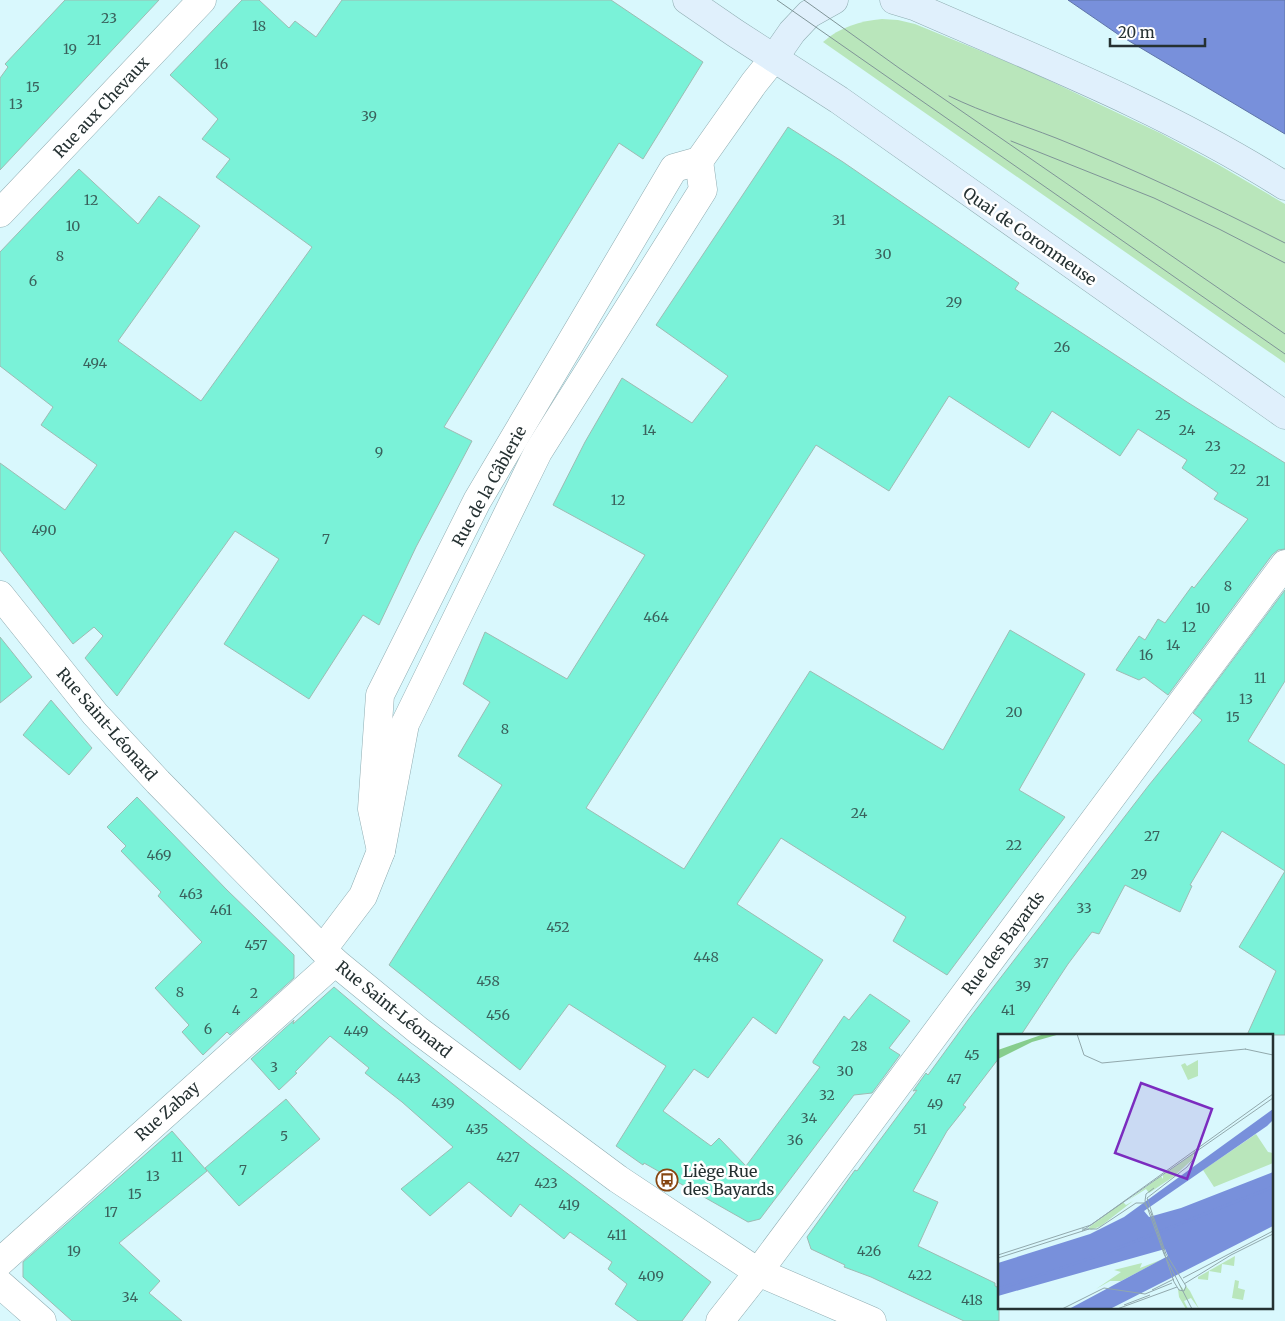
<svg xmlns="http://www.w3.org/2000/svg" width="1285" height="1321" font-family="Merriweather,serif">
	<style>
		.green { fill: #b9e6bb }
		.water { fill: #7890db; stroke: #5f74a8 }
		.building { fill: #7af2d8; stroke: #9ebbb3 }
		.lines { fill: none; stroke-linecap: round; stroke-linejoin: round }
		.street-casing { stroke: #8facb1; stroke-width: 29 }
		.secondary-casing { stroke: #8facb1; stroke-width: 29 }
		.street { stroke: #fff; stroke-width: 28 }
		.secondary { stroke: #e0f0fc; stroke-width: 28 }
		.tram { stroke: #7f9497; stroke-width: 1 }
		.labels { text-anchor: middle; stroke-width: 5; stroke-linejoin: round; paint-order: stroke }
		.number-label { font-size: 14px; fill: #3a615c }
		.street-label { font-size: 16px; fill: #253132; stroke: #fff }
		.poi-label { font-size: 16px; fill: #253132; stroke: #fff; text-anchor: start }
		.inset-river { fill: none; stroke: #7890db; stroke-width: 2.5 }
		.inset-road { fill: none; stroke: #91a8ac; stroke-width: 1 }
		.view { fill: #7b2cbf; fill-opacity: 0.15; stroke: #7b2cbf; stroke-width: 2.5 }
		.inset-edge { fill: none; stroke: #253132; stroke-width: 2.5 }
	</style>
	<rect width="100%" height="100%" fill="#d9f8fd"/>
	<path class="green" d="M882 19 898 20 915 24 1027 70 1160 133 1219 165 1285 204V363L823 42C840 27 860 21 882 19Z"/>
	<polygon class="water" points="1068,0 1285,0 1285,134 1119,35"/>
	<g class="building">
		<polygon points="65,0 159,0 0,170 0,78 8,67 5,64"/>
		<polygon points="242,0 259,0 289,28 295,21 316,37 342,0 611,0 703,62 643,159 619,143 444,427 472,441 416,547 379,625 363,615 309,699 224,644 279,559 235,531 117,696 85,658 103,636 94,627 73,644 0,550 0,463 65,510 97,465 41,425 53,407 0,366 0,252 79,169 138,224 159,196 200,226 118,341 201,401 312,247 216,177 230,159 202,139 218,119 170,75"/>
		<polygon points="788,127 843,162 1019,283 1015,289 1187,402 1285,463 1285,549 1278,550 1272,555 1168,695 1144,677 1139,680 1116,670 1139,636 1145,640 1158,619 1165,623 1192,586 1194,588 1248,519 1214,499 1218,493 1182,468 1187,460 1138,429 1120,456 1052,411 1029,448 949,396 889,491 816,445 586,808 684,869 810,671 943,750 1010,630 1085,674 1019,790 1065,817 947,975 893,941 906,917 781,838 737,904 823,960 776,1034 753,1017 708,1078 694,1069 663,1111 711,1146 719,1138 746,1166 820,1067 813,1063 813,1061 844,1016 849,1020 870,994 910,1021 889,1048 900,1055 872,1093 854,1095 760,1219 748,1222 644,1163 643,1165 616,1146 666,1066 569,1004 520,1070 389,965 502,785 458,756 490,702 463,684 485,632 567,679 645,555 553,505 585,442 622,378 692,423 728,376 656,325"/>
		<polygon points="1285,590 1285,681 1248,741 1285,765 1285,1035 1247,1035 1276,971 1239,947 1285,871 1222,831 1190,885 1192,886 1180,912 1125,885 1099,934 1092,932 1068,964 1021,1035 999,1035 999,1058 963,1105 966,1107 947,1131 913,1191 938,1202 918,1246 995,1283 995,1286 999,1288 999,1321 964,1321 871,1277 844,1267 845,1265 811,1249 807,1237 855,1170 857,1171 917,1090 913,1091 926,1073 928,1075 968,1020 1149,785 1202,720 1193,713"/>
		<polygon points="0,637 32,677 0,703"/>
		<polygon points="51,700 92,748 69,775 23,735"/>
		<polygon points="137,797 227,890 294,955 294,978 230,1035 227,1032 203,1055 182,1032 189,1025 155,988 202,942 158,896 161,892 121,851 126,846 107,827"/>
		<polygon points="334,987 380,1026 531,1146 711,1282 682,1321 638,1321 615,1304 627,1284 608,1269 612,1262 570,1232 564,1239 520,1204 511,1217 469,1182 430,1216 401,1189 453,1147 402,1102 365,1073 369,1068 330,1036 295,1072 297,1073 279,1090 251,1059 294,1020 293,1024"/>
		<polygon points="286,1099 320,1139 239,1206 205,1168"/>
		<polygon points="172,1131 207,1171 119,1243 160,1281 149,1293 182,1321 72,1321 23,1277 23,1262"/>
	</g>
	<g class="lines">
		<g class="street-casing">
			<g id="street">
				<polyline points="0,213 202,0"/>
				<polyline points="0,595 95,714 158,782 335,962 419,1031 618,1179 758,1272 872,1321"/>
				<polyline points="381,851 372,809 380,695 477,501 674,168 699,161 754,83 774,58"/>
				<polyline points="323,949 363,896 381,851 405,724 538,452 703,190 699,161"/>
				<polyline points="0,1262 335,962"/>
				<polyline points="0,1284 42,1321"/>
				<polyline points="720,1321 753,1279 1285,564"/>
			</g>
		</g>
		<g class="secondary-casing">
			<g id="secondary">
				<polyline points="687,0 735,33 839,100 1285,415"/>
				<path d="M894 0 914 6C1040 61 1169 112 1285 186"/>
				<polyline points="774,58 792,32 809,14 834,0"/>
			</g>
		</g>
		<use href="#street" class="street"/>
		<use href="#secondary" class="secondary"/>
		<g class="tram">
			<polyline points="777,0 1285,354"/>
			<polyline points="804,0 899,68 1285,334"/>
			<path d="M949 96C984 113 1020 124 1056 138 1134 169 1210 205 1285 243"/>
			<polyline points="1011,141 1154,198 1219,229 1285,263"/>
		</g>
	</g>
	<defs>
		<g id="bus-ring" transform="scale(1.125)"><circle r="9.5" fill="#fff" stroke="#874611" stroke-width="1.5"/><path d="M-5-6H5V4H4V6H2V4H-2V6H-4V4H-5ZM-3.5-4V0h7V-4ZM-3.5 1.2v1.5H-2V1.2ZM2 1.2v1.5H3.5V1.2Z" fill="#874611"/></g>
	</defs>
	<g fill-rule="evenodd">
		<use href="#bus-ring" x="667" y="1180"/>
	</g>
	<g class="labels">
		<g class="number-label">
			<text x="109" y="23">23</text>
			<text x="259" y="31">18</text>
			<text x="94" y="45">21</text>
			<text x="70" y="54">19</text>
			<text x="221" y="69">16</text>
			<text x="33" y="92">15</text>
			<text x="16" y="109">13</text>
			<text x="369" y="121">39</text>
			<text x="91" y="205">12</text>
			<text x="839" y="225">31</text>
			<text x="73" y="231">10</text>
			<text x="883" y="259">30</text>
			<text x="60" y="261">8</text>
			<text x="33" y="286">6</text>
			<text x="954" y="307">29</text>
			<text x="1062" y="352">26</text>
			<text x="95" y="368">494</text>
			<text x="1163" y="420">25</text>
			<text x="649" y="435">14</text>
			<text x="1187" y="435">24</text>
			<text x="1213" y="451">23</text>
			<text x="379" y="457">9</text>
			<text x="1238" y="474">22</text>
			<text x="1263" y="486">21</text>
			<text x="618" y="505">12</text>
			<text x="44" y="535">490</text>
			<text x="326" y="544">7</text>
			<text x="1228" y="591">8</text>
			<text x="1203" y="613">10</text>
			<text x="656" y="622">464</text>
			<text x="1189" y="632">12</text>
			<text x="1173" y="650">14</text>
			<text x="1146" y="660">16</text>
			<text x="1260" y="683">11</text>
			<text x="1246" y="704">13</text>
			<text x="1014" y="717">20</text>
			<text x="1233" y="722">15</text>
			<text x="505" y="734">8</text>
			<text x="859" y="818">24</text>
			<text x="1152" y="841">27</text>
			<text x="1014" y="850">22</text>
			<text x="159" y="860">469</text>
			<text x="1139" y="879">29</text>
			<text x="191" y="899">463</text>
			<text x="1084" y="913">33</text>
			<text x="221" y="915">461</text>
			<text x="558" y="932">452</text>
			<text x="256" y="950">457</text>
			<text x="706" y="962">448</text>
			<text x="1041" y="968">37</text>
			<text x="488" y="986">458</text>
			<text x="1023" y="991">39</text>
			<text x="180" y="997">8</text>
			<text x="254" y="998">2</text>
			<text x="236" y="1015">4</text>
			<text x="1008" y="1015">41</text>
			<text x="498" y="1020">456</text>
			<text x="208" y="1034">6</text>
			<text x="356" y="1036">449</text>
			<text x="859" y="1051">28</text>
			<text x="972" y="1060">45</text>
			<text x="274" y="1072">3</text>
			<text x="845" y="1076">30</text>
			<text x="409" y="1083">443</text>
			<text x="954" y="1084">47</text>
			<text x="827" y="1100">32</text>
			<text x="443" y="1108">439</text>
			<text x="935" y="1109">49</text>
			<text x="809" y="1123">34</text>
			<text x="477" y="1134">435</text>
			<text x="920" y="1134">51</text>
			<text x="284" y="1141">5</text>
			<text x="795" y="1145">36</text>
			<text x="177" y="1162">11</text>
			<text x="508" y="1162">427</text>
			<text x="243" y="1175">7</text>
			<text x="153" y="1181">13</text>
			<text x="546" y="1188">423</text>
			<text x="135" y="1199">15</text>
			<text x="569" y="1210">419</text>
			<text x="111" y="1217">17</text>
			<text x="617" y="1240">411</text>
			<text x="74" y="1256">19</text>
			<text x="869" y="1256">426</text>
			<text x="920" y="1280">422</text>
			<text x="651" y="1281">409</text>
			<text x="130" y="1302">34</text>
			<text x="972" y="1305">418</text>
		</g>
		<g class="street-label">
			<text transform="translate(101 107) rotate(-47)" y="6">Rue aux Chevaux</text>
			<text transform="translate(1030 236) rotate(35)" y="6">Quai de Coronmeuse</text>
			<text transform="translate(489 486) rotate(-61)" y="6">Rue de la Câblerie</text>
			<text transform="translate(107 724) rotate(49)" y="6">Rue Saint-Léonard</text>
			<text transform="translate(1003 943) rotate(-53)" y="6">Rue des Bayards</text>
			<text transform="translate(394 1009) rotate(39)" y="6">Rue Saint-Léonard</text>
			<text transform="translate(167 1111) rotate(-42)" y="6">Rue Zabay</text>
		</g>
		<g class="poi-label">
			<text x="683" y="1177">Liège Rue<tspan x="683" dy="18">des Bayards</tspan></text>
		</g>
	</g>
	<g transform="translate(998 1034)">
		<rect width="275" height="275" fill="#d9f8fd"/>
		<path d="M200 26V42L190 46 183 31 187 29 189 32ZM258 100 270 118 275 119V129L216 153 205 136ZM196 119 194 126 175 143 151 159 148 155 129 167 163 142 165 145V141ZM135 167 103 192 93 196 90 194 125 168 128 171ZM237 222 236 232 224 230 223 239 211 237 210 246 200 245V243ZM165 225 123 247H112L98 255 123 238 116 236 144 229 142 234ZM237 246 241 247 240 254 247 256 245 266 234 264ZM180 249 186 256 188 252 192 257 201 275 193 264 186 267 190 275H188L181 263 180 255 184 257Z" fill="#b9e6bb"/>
		<path d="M46 0H62L34 8 0 25V16Z" fill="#86cd8d"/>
		<path d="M275 75V86L269 92 146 177 151 183 183 174 275 138V192L112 275H71L170 222 167 215 0 262V229L92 200 126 183Z" fill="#7890db"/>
		<path class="inset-river" d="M0 255 105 220 275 153"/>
		<path class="inset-road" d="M79 0 86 21 104 29 248 15M247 15 275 21M156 154 148 160 147 167 166 220 194 275M84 195H99L138 169H146L153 179 176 248 181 256 186 257 188 252 168 220 149 164 189 133 197 123 196 117M84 197 275 64M0 221 93 191 275 60M0 224 91 195M185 244 275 197M186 250 233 221 275 200M154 256 176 245M126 271 152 261M64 275 106 254 147 260 174 249M119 275 179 253"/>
		<path class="view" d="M143 49 214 75 189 145 117 119Z"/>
		<rect width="275" height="275" class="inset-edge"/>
	</g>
	<path d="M1110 38v8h95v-8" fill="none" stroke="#253132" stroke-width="2.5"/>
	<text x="1118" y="38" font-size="15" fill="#253132" stroke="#ffffff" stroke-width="4" paint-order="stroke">20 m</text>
</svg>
